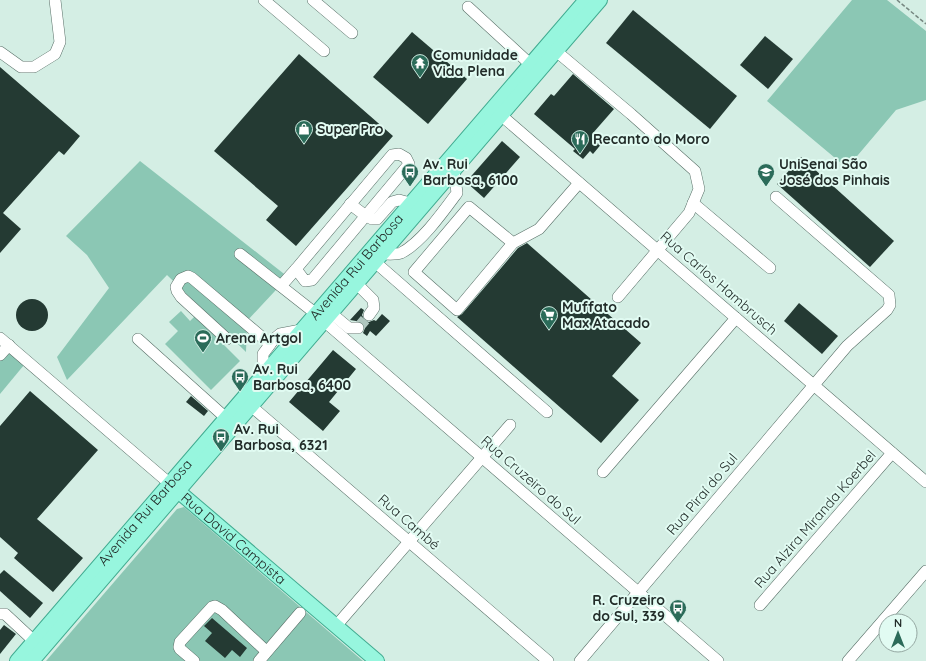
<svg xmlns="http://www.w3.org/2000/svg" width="926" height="661" font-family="Quicksand,sans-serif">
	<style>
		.green { fill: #8bc7b4 }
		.building { fill: #243a33 }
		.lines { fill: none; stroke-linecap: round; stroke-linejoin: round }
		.minor-tunnel { stroke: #b0c7bf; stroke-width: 11; stroke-dasharray: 11 5.5; stroke-linecap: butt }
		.minor-casing { stroke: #586f67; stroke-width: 12 }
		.major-casing { stroke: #41ab90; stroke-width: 16 }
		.path { stroke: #768781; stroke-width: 1.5; stroke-dasharray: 4 2; stroke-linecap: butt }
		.minor { stroke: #fff; stroke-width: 11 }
		.major { stroke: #97f6de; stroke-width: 14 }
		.labels { text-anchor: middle; stroke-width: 4; stroke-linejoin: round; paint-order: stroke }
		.poi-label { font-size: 14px; font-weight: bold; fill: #222c29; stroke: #e1fbf2; text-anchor: start }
		.street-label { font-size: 14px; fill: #222c29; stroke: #e1fbf2 }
	</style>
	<rect width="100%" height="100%" fill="#d4eee4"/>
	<g class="green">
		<polygon points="852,0 887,0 926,31 926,100 896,110 847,168 767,101"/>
		<polygon points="140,161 288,277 247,321 246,352 167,275 67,380 57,357 109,288 87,255 66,236"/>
		<polygon points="181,311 190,321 195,316 240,361 211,390 165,344 178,331 169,322"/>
		<polygon points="0,343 24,365 0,394"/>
		<polygon points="184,507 363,661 46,661 177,509"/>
	</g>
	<g class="building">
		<polygon points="633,10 737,96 710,129 606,43"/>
		<polygon points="412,32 467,79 428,124 373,77"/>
		<polygon points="765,36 793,59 768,89 740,65"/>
		<polygon points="299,54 393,136 296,246 266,220 278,206 214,151"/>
		<polygon points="0,67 80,136 64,155 59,151 3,213 21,229 0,253"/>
		<polygon points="573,74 614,109 593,133 603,142 593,154 590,151 583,159 573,151 575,149 534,114 551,94 554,96"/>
		<polygon points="502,141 520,157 484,198 466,182"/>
		<polygon points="801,157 894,241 870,267 777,184"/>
		<polygon points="527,243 641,343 612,376 639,400 601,443 457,317 462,314 518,248"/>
		<circle cx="32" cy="315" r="16"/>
		<polygon points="799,303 838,336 822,354 784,321"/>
		<polygon points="361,308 364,310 362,315 365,321 369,322 374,320 376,321 382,314 390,321 376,336 370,331 367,336 363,333 365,328 362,322 350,320"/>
		<polygon points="333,350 356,369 329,402 340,411 323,431 289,402"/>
		<polygon points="30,391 98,450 37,519 83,558 53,592 14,558 18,553 0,537 0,426"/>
		<polygon points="191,396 208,411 204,416 186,402"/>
		<polygon points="4,570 43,603 30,618 0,591 0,574"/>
		<polygon points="212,618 247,648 240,657 232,650 225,658 205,641 212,633 204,626"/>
		<polygon points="4,625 16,634 0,654 0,630"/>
	</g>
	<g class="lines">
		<polyline class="minor-tunnel" points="358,328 369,315"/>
		<g class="minor-casing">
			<g id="minor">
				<polyline points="264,0 324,51"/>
				<polyline points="313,0 352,33"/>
				<polyline points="468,7 530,64"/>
				<polyline points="556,51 631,114 695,171 699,189 689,213 618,297"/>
				<polyline points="0,52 21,67 34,67 55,54 60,42 55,0"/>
				<polyline points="495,110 926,482"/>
				<polygon points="399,154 406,158 409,164 312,280 305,281 296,269 392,155"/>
				<polyline points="693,203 770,268"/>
				<polyline points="350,204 366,216 372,219 377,219 392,202 399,200 410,203"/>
				<polyline points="513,243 469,207 414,272 457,310 513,243 539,229 579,183"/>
				<polyline points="240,254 315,313"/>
				<path d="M382 254C387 254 396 255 401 253 421 243 443 212 457 193L454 170"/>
				<polyline points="375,262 547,412"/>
				<polyline points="356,283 373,300 374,308 369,315"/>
				<polyline points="281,286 296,269"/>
				<polyline points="331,313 349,328 358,328"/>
				<polyline points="324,321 718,661"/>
				<polyline points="0,338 176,489"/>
				<polyline points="138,339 226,418"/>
				<polyline points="227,339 181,297 177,291 176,287 181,279 188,276 192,278 270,344"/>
				<polyline points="0,355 9,345"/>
				<polyline points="263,375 263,354 274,339 280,334 301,330"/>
				<polyline points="251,406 548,661"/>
				<polyline points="603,472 736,318"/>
				<polyline points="760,605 892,453"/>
				<polyline points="0,614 5,614 34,641"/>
				<polyline points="336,626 510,425"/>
				<polyline points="194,661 180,649 179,647 180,642 212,607 215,606 222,610 266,651"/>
				<polyline points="259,661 300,613"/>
				<polyline points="580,661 847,346 887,310 890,305 889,295 776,197"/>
				<polyline points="848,661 926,571"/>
			</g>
		</g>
		<g class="major-casing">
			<g id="major">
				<path id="s1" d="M178 491 377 661"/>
				<path id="s2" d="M17 661 586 0"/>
				<polyline points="32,661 600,0"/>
			</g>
		</g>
		<polyline class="path" points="897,0 926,24"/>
		<use href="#minor" class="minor"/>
		<use href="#major" class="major"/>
	</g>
	<defs>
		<g id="temple-pin" transform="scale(0.9)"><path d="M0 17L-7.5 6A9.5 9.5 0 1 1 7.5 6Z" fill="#2b6b59" stroke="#e1fbf2"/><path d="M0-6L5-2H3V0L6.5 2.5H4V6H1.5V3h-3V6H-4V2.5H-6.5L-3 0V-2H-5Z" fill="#fff"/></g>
		<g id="shop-pin" transform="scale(0.9)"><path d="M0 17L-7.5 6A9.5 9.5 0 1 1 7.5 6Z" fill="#2b6b59" stroke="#e1fbf2"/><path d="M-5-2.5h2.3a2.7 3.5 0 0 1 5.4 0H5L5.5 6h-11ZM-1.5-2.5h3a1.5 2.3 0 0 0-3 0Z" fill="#fff"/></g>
		<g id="restaurant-pin" transform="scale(0.9)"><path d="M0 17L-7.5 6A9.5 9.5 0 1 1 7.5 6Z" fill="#2b6b59" stroke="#e1fbf2"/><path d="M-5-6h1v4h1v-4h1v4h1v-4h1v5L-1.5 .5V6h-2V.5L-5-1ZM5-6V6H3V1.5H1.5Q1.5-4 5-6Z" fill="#fff"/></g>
		<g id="bus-pin" transform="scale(0.9)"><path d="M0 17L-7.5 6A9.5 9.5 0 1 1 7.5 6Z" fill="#2b6b59" stroke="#e1fbf2"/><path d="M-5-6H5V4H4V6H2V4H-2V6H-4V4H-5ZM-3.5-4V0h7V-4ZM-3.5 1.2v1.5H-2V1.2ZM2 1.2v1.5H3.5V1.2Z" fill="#fff"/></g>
		<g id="university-pin" transform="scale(0.9)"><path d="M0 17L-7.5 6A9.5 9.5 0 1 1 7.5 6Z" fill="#2b6b59" stroke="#e1fbf2"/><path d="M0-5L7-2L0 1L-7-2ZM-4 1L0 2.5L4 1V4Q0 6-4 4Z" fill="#fff"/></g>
		<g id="supermarket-pin" transform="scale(0.9)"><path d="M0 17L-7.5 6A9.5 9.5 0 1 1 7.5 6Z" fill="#2b6b59" stroke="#e1fbf2"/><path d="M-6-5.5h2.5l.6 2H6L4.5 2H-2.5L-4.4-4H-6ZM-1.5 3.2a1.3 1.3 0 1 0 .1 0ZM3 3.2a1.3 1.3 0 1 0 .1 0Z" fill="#fff"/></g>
		<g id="stadium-pin" transform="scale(0.9)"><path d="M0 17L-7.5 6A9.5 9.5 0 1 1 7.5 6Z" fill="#2b6b59" stroke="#e1fbf2"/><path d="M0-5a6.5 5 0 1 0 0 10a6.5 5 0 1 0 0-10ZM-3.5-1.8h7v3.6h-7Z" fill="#fff"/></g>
	</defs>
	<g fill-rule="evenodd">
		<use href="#temple-pin" x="420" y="63"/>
		<use href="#shop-pin" x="304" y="129"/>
		<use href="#restaurant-pin" x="580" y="139"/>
		<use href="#bus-pin" x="410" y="172"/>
		<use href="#university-pin" x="766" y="172"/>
		<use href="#supermarket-pin" x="549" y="315"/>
		<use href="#stadium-pin" x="203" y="338"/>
		<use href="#bus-pin" x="240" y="377"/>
		<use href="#bus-pin" x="221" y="437"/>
		<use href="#bus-pin" x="678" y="608"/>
	</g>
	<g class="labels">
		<g class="poi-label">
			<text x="433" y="60">Comunidade<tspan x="433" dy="16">Vida Plena</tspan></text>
			<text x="317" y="134">Super Pro</text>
			<text x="593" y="144">Recanto do Moro</text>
			<text x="423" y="169">Av. Rui<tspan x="423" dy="16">Barbosa, 6100</tspan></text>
			<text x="779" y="169">UniSenai São<tspan x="779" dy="16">José dos Pinhais</tspan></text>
			<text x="562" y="312">Muffato<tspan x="562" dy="16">Max Atacado</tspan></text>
			<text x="216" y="343">Arena Artgol</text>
			<text x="253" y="374">Av. Rui<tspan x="253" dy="16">Barbosa, 6400</tspan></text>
			<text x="234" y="434">Av. Rui<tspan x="234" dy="16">Barbosa, 6321</tspan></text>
			<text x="665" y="605" text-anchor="end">R. Cruzeiro<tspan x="665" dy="16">do Sul, 339</tspan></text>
		</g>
		<g class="street-label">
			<text dy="5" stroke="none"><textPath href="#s2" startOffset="520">Avenida Rui Barbosa</textPath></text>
			<text transform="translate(719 283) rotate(41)" y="5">Rua Carlos Hambrusch</text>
			<text transform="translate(531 480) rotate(41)" y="5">Rua Cruzeiro do Sul</text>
			<text transform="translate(702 494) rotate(-50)" y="5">Rua Piraí do Sul</text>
			<text dy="5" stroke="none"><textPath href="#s2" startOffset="196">Avenida Rui Barbosa</textPath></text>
			<text transform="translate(815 519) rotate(-49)" y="5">Rua Alzira Miranda Koerbel</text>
			<text transform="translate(409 522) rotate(41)" y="5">Rua Cambé</text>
			<text dy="5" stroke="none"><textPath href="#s1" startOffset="73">Rua David Campista</textPath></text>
		</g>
	</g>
	<g transform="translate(898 633)"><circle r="19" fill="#e1fbf2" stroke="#95a8a2"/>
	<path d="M0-3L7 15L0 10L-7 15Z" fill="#2b6b59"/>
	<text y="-6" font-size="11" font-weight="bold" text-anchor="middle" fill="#222c29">N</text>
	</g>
</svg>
